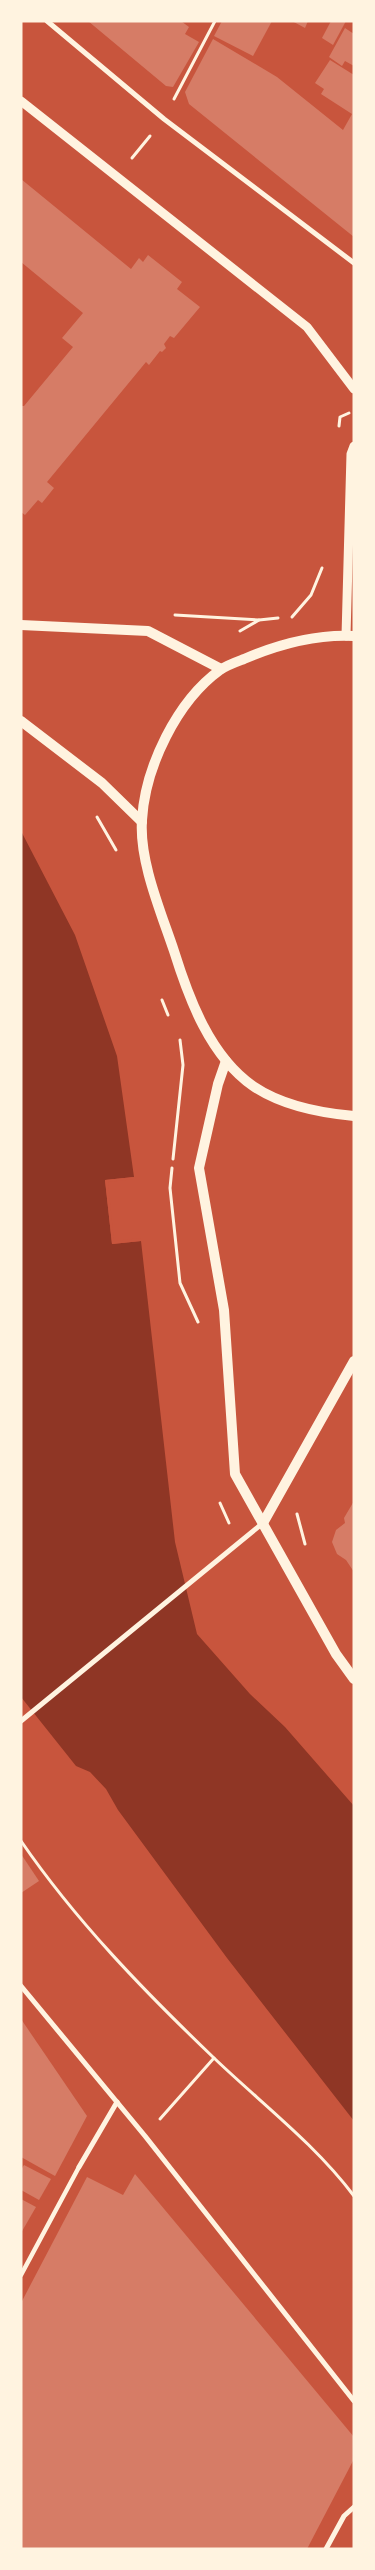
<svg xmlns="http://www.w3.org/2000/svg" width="375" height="2570" font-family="'Crimson Pro',serif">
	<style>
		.water { fill: #8f3625 }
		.pier { fill: #c8553d }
		.building { fill: #d67c66 }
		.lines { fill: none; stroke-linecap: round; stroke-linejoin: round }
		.path { stroke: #fff3e0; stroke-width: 3 }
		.pedestrian { stroke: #fff3e0; stroke-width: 4.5 }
		.minor { stroke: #fff3e0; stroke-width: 5 }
		.tertiary { stroke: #fff3e0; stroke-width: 9 }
		.secondary { stroke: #fff3e0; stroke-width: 10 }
	</style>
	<rect width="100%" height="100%" fill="#c8553d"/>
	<polygon class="water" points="21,831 75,935 117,1056 134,1177 105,1180 112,1244 141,1241 175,1542 197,1634 250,1694 285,1727 354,1806 354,2121 227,1958 118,1810 106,1789 90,1772 76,1766 21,1697"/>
	<polygon class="pier" points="134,1177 134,1179 108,1182 114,1241 141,1238 141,1241 112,1244 105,1180"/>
	<g class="building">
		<polygon points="88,21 181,21 189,27 185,34 199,42 173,87 166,86"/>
		<polygon points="222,21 272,21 253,56 214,36"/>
		<polygon points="292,21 308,21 305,28"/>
		<polygon points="331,21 346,21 333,45 322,38"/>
		<polygon points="345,28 354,34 354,66 345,61 342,66 329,57"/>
		<polygon points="213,39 277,77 343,130 352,114 321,94 324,89 315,83 330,60 354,75 354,237 189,104 185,92"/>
		<polygon points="21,179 131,269 139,258 143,262 148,255 182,282 177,289 200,307 174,338 170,336 164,344 166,348 162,352 160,351 149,365 146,362 47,482 54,488 42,503 38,500 25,515 21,512 21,406 24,406 73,347 62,338 83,313 21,262"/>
		<polygon points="354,1501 354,1572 346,1560 337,1554 332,1542 336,1530 345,1523 344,1518"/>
		<polygon points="21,1854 39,1881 21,1893"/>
		<polygon points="21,2019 87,2116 55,2176 21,2157"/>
		<polygon points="24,2165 51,2179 39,2200 21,2190 21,2170"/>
		<polygon points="135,2174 354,2437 354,2459 307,2549 21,2549 21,2303 87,2177 123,2195"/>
		<polygon points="21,2199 36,2207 21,2233"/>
	</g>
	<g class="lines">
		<g class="path">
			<polyline points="174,99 215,21"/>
			<polyline points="132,158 150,136"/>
			<polyline points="339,426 340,417 349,413"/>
			<polyline points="175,615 259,620"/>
			<polyline points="292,617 311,595 322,568"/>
			<polyline points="240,631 259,620 278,618"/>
			<polyline points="97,817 116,850"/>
			<polyline points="162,1000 168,1015"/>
			<polyline points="173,1159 183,1065 180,1040"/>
			<polyline points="172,1168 170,1188 180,1283 198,1322"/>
			<polyline points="220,1503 229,1523"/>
			<polyline points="297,1514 305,1544"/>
			<path d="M21 1841C76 1921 144 1991 214 2058 261 2103 315 2144 354 2196"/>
			<polyline points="160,2119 214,2058"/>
		</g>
		<polyline class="pedestrian" points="21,2275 79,2167"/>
		<g class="minor">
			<polyline points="47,21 164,119 354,263"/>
			<polyline points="21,1721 263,1523"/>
			<polyline points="21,1986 145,2136 354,2401"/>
			<polyline points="79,2167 117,2102"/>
			<polyline points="326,2549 344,2516 354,2507"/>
		</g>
		<g class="tertiary">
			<polyline points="21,101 307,327 354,389"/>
			<polyline points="346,636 351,454 354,446"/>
		</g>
		<g class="secondary">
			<polyline points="21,625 148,631 221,669"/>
			<path d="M354 636C315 634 279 644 244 659 236 662 227 665 220 670 177 701 145 767 142 820 139 861 161 912 174 951 189 999 210 1056 253 1086 281 1105 320 1113 354 1116"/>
			<polyline points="21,721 102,783 142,822"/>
			<polyline points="226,1061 218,1084 199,1168 224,1310 235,1474 336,1654 354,1679"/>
			<polyline points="263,1523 354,1361"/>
		</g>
	</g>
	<rect width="375" height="2570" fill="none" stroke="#fff3e0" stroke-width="45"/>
</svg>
